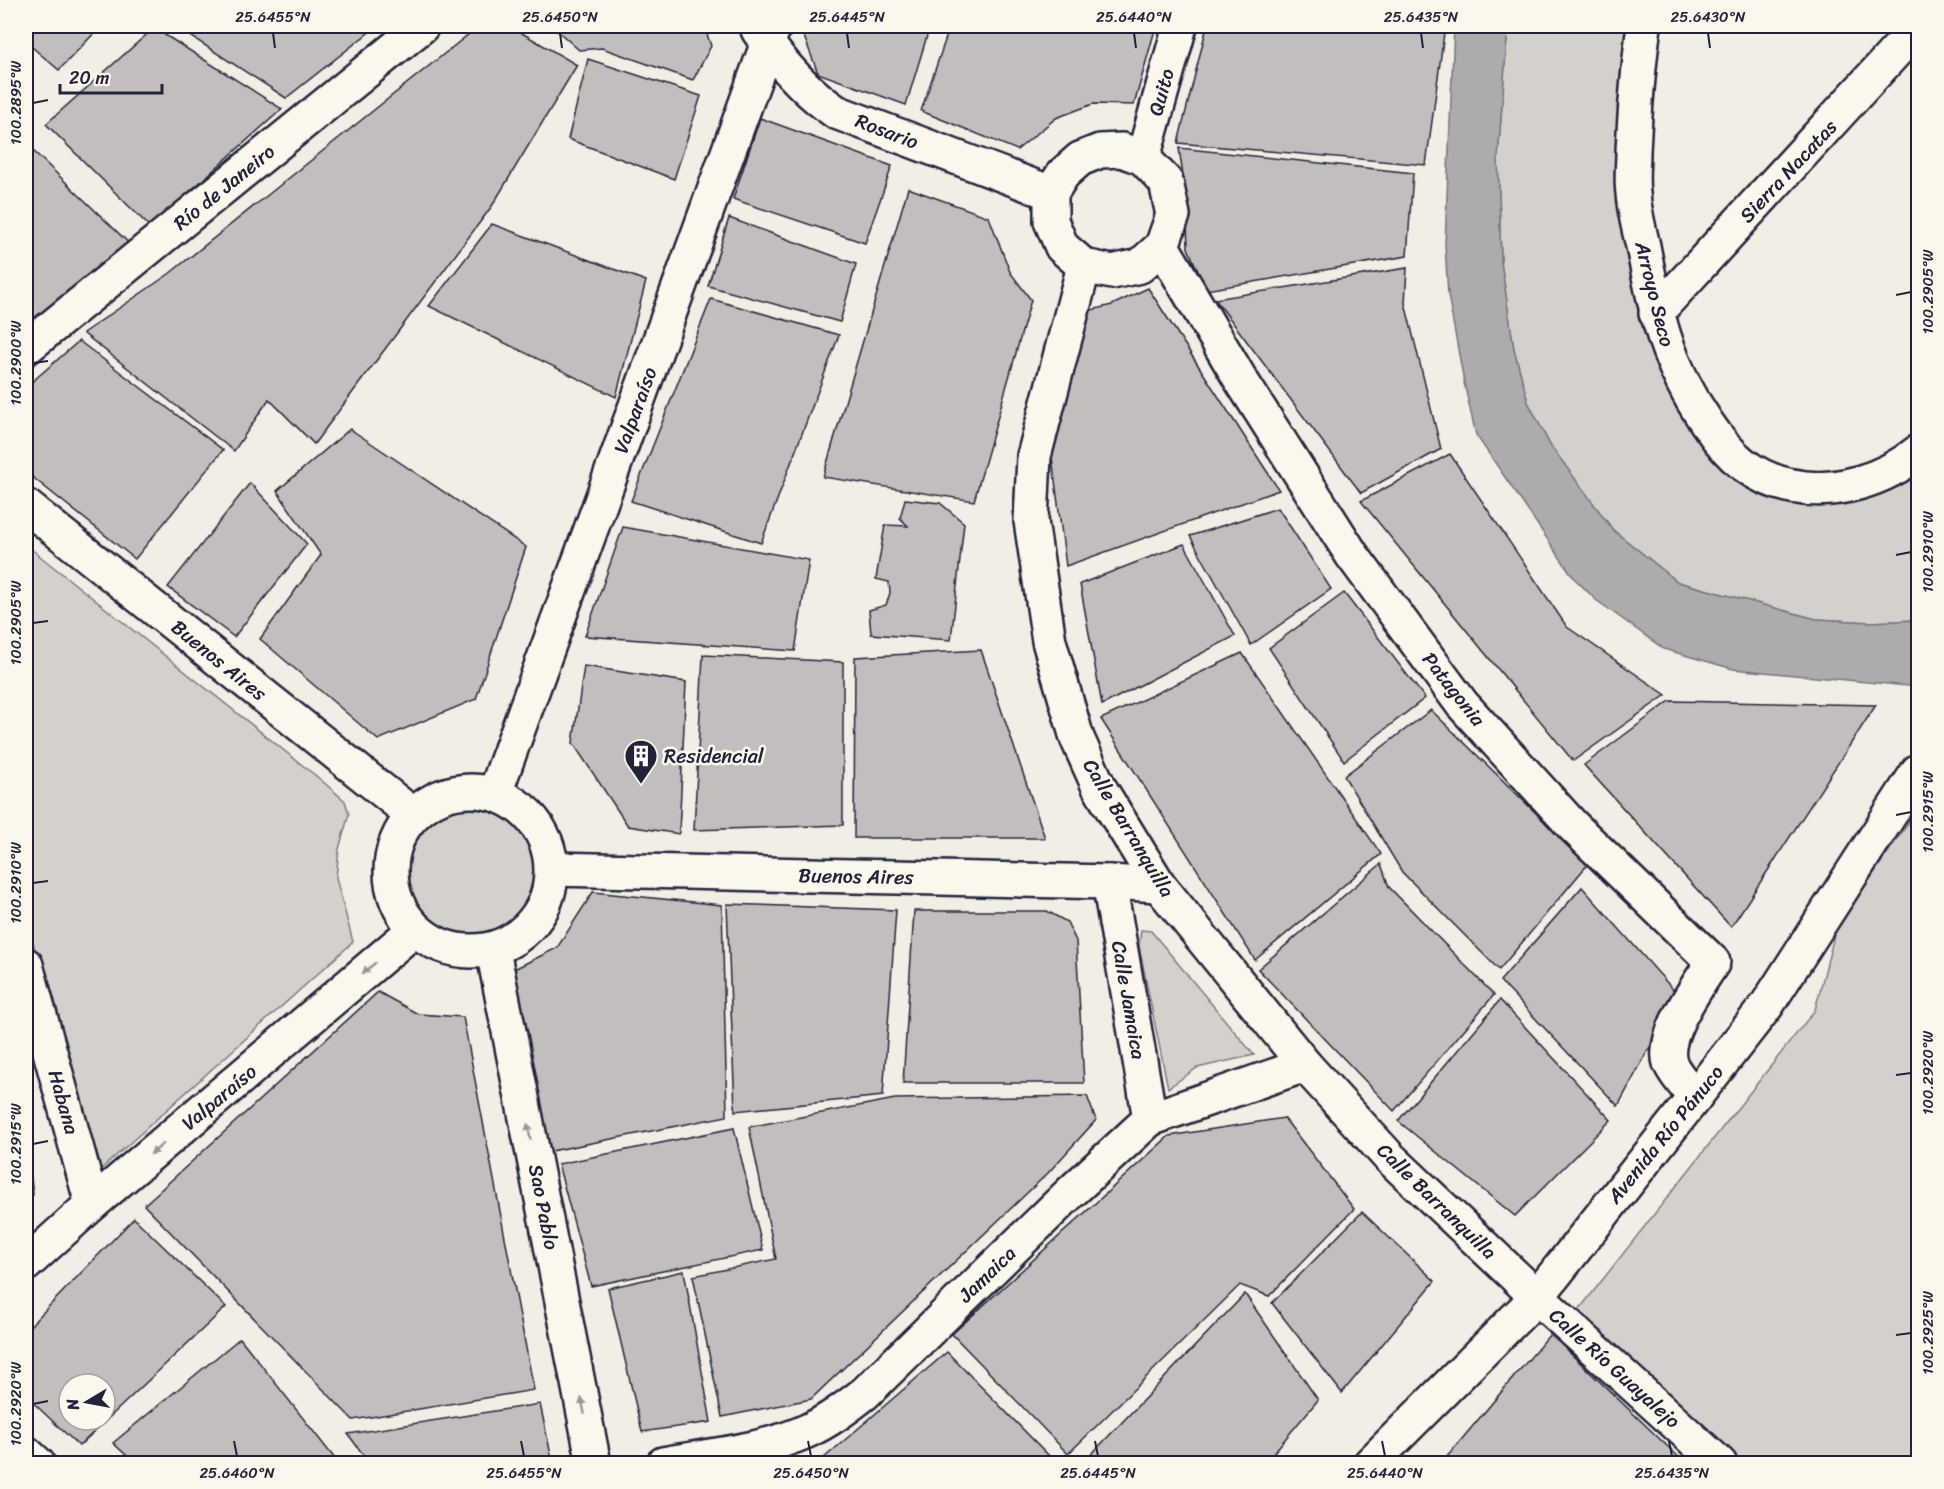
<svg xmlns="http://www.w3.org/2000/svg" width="1944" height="1489" font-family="Sriracha,sans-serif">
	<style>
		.green { fill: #d4d1cc; stroke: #7b7a84; stroke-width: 1.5 }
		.water { fill: #aeabad; stroke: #76747f; stroke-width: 1.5 }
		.building { fill: #c2bebe; stroke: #22223b; stroke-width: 1.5; fill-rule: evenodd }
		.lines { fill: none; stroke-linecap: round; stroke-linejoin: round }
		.minor-casing { stroke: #22223b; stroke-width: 38 }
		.tertiary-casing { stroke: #22223b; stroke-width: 38 }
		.minor { stroke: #fbf7ec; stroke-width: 33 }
		.tertiary { stroke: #fbf7ec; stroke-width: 33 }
		.oneway { fill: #99979c }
		.ticks { fill: none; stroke: #22223b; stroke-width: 2 }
		.labels { text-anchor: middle; stroke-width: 5; stroke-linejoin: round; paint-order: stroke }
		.street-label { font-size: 20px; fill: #22223b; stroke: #fbf7ec }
		.poi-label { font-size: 20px; fill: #22223b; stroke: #fbf7ec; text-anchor: start }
		.neatline { fill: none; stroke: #22223b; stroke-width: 2 }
		.ticks-label { font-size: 15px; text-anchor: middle; fill: #22223b }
	</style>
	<rect width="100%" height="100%" fill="#f2eee5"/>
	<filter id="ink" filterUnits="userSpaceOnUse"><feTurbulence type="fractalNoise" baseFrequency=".0167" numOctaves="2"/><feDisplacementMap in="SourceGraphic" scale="12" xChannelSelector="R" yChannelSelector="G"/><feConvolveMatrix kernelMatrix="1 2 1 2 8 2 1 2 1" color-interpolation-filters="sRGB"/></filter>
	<g filter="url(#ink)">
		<g class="green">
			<polygon points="1508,26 1644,26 1649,279 1717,438 1810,490 1918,451 1918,620 1870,622 1816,619 1678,582 1613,530 1550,445 1528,402 1514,349 1501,262 1498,157"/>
			<polygon points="26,545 321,780 345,801 349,814 339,849 336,878 353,942 90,1179 39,965 26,916"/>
			<circle cx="471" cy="871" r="80"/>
			<polygon points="1918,809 1918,1463 1728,1463 1578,1311 1815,1010 1836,928"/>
			<polygon points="1141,930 1151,931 1254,1055 1197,1068 1168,1088 1139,946"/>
		</g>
		<polygon class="water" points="1454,26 1508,26 1498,157 1501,262 1514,349 1528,402 1550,445 1613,530 1678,582 1816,619 1870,622 1918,620 1918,687 1733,669 1664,649 1596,600 1574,578 1476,435 1465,387 1448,295 1445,245"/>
		<g class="building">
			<polygon points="26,26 101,26 59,70 26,42"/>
			<polygon points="175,26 377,26 286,98"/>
			<polygon points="479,26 510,26 577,65 492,206 314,444 269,399 234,451 83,333 169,274"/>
			<polygon points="552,26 704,26 711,46 693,80 602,48 579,50"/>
			<polygon points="800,26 930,26 906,105 818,73"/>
			<polygon points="950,26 1156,26 1134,105 1093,104 1056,118 1017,150 921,111"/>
			<polygon points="1207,26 1445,26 1426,165 1178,143"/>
			<polygon points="154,28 282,109 150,227 46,124"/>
			<polygon points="588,59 701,96 674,179 568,139"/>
			<polygon points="760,118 892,166 865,243 733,199"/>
			<polygon points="26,144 136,250 26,334"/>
			<polygon points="1179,148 1413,173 1407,256 1206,290 1188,248 1186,197"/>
			<polygon points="908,188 989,217 1010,272 1031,300 974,501 823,477"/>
			<polygon points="729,218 856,264 840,322 708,286"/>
			<polygon points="492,224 646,281 616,397 429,306"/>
			<polygon points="1407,268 1405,303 1441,449 1361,493 1215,299"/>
			<polygon points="1148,288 1279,490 1066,566 1052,457 1079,313 1112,305"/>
			<polygon points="711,299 839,335 761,543 631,501"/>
			<polygon points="79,341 223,450 135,559 26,472 26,387"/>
			<polygon points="350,429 526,547 476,699 378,740 260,639 321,555 277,491"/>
			<polygon points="1450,454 1567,627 1666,695 1573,761 1361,501"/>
			<polygon points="250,483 307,544 234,637 168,587"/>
			<polygon points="905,499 940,503 964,523 951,640 871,634 869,610 886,605 890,593 889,582 876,579 885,525 908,526 900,518"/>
			<polygon points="1278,508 1331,589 1251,645 1190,536"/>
			<polygon points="623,527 809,560 795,651 585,636"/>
			<polygon points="1184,544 1235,636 1102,705 1080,584"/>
			<polygon points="1344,593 1425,698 1344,761 1269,648"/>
			<polygon points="981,650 1045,838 854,838 855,657"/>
			<polygon points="1242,653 1381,854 1255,960 1101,719"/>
			<polygon points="703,655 843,662 843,825 694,830"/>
			<polygon points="584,666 686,682 679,834 628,826 573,743"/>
			<polygon points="1670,701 1876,705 1731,927 1584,765"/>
			<polygon points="1431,710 1588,864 1499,970 1402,872 1344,776"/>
			<polygon points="1381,864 1389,887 1494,995 1394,1111 1258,969"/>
			<polygon points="1582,887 1678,995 1618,1106 1500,981"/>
			<polygon points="593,892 722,905 727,1116 546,1152 508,972 557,948"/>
			<polygon points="727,904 896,910 883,1096 735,1111"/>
			<polygon points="914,911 1047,911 1067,922 1076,941 1084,1083 903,1083"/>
			<polygon points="378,992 418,1014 463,1017 534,1390 353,1420 144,1205"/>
			<polygon points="1500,1000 1611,1120 1515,1216 1398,1121"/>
			<polygon points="1087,1096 1096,1120 1048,1173 811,1399 722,1417 693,1276 776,1259 749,1127 895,1099"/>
			<polygon points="1284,1118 1354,1209 1269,1296 1240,1285 1068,1454 952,1334 1169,1136"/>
			<polygon points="734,1128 763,1250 591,1286 558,1164"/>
			<polygon points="26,1139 33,1195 26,1201"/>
			<polygon points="1362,1212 1435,1281 1342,1393 1272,1303"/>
			<path d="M134 1218 226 1307 79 1446 26 1396V1330ZM69 1384H105V1420H69Z"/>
			<polygon points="684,1271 711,1422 642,1432 608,1288"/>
			<polygon points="1245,1294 1318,1400 1264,1464 1082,1464"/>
			<polygon points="1550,1334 1686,1464 1441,1464"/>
			<polygon points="240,1338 339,1464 136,1464 113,1443"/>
			<polygon points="947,1352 1057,1464 829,1464 824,1458"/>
			<polygon points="540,1404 553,1464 370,1464 348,1434"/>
		</g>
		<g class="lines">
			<g class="minor-casing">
				<g id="minor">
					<path d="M1644 26C1638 69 1635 108 1633 152 1633 165 1631 179 1633 193 1634 210 1639 229 1643 246 1656 315 1667 365 1707 423 1729 456 1752 478 1792 486 1835 495 1884 480 1918 452"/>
					<path d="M758 30C779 61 805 91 836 112L1051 193"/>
					<polygon points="1122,150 1143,158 1166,182 1173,215 1162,246 1140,266 1112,272 1084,266 1062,247 1051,221 1051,193 1063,174 1080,159 1100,151"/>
					<polyline points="1143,158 1180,26"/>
					<path d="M1162 246 1239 377 1352 555 1462 704 1573 826 1713 962C1698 986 1661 1035 1670 1063 1675 1075 1687 1087 1695 1097"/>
					<polyline points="1084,266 1034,456 1031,521 1049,641 1077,738 1099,787 1159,885 1305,1065 1389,1157 1537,1297 1720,1464"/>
					<polyline points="1656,313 1918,27"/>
					<polyline points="26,348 422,26"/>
					<polyline points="26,506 412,814"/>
					<circle cx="471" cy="871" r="80"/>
					<polyline points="495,793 774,26"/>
					<polyline points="552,869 1109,882 1159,885"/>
					<polyline points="1109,882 1150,1119"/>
					<polyline points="493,950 594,1464"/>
					<polyline points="26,965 92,1204"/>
					<polyline points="26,1264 92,1204 414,930"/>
					<path d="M663 1464C710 1455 763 1451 807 1431 829 1421 847 1407 865 1393L1070 1193 1150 1119 1305 1065"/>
				</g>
			</g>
			<g class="tertiary-casing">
				<g id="tertiary">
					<polyline points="26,1453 38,1464"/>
					<polyline points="1370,1464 1537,1297 1695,1097 1767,1005 1918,771"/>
				</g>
			</g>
			<use href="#minor" class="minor"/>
			<use href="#tertiary" class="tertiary"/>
		</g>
		<defs><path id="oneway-solid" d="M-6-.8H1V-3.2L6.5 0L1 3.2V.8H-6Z" transform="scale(1.5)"/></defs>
		<g class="oneway">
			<use href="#oneway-solid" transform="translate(369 968) rotate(140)"/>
			<use href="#oneway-solid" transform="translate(529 1132) rotate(-101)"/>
			<use href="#oneway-solid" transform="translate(157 1149) rotate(140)"/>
			<use href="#oneway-solid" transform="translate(583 1406) rotate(-101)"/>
		</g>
	</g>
	<path class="ticks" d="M273 33 275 48M560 33 562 48M847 33 849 48M1134 33 1136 48M1421 33 1423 48M1708 33 1710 48M33 103 48 100M1896 295 1911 292M33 363 48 361M1896 555 1911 552M33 623 48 621M1896 815 1911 812M33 883 48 881M1896 1075 1911 1073M33 1144 48 1141M1896 1335 1911 1333M33 1404 48 1401M234 1441 237 1456M521 1441 524 1456M808 1441 811 1456M1095 1441 1098 1456M1382 1441 1385 1456M1669 1441 1672 1456"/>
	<defs>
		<g id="building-pin" transform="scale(1.725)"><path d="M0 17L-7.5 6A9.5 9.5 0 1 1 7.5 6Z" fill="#22223b" stroke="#fbf7ec"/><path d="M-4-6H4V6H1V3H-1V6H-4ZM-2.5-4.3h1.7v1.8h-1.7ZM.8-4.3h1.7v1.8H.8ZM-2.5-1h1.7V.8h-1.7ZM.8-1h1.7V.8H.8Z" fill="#fff"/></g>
	</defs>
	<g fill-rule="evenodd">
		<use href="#building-pin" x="641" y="756"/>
	</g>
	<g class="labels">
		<g class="street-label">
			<text transform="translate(1161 92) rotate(-74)" y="7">Quito</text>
			<text transform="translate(887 131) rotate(21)" y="7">Rosario</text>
			<text transform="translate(1788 171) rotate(-47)" y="7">Sierra Nacatas</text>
			<text transform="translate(224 187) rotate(-39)" y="7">Río de Janeiro</text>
			<text transform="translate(1655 294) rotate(76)" y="7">Arroyo Seco</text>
			<text transform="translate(635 410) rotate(-70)" y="7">Valparaíso</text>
			<text transform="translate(219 660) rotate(39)" y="7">Buenos Aires</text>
			<text transform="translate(1454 689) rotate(52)" y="7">Patagonia</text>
			<text transform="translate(1129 828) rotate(59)" y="7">Calle Barranquilla</text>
			<text transform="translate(856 876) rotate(1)" y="7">Buenos Aires</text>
			<text transform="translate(1129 1000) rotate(80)" y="7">Calle Jamaica</text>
			<text transform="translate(219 1097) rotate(-40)" y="7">Valparaíso</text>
			<text transform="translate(64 1102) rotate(74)" y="7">Habana</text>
			<text transform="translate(1665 1134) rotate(-51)" y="7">Avenida Río Pánuco</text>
			<text transform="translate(1437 1201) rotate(44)" y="7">Calle Barranquilla</text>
			<text transform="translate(544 1207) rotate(79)" y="7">Sao Pablo</text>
			<text transform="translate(987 1274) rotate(-44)" y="7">Jamaica</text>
			<text transform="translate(1615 1368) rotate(42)" y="7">Calle Río Guayalejo</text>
		</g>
		<g class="poi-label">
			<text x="664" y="763">Residencial</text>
		</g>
	</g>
	<rect width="1944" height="1489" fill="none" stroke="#fbf7ec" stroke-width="66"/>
	<g transform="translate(87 1402) rotate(260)"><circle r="28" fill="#fbf7ec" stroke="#a4a2a5" stroke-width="1.5"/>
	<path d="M0-4.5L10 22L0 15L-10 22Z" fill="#22223b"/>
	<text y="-9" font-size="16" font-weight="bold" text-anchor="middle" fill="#22223b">N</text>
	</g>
	<path d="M60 84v9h102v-9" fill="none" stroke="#22223b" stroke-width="3"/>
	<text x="69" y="84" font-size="18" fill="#22223b" stroke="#fbf7ec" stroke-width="4.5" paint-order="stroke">20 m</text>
	<rect x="33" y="33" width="1878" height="1423" class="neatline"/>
	<g class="ticks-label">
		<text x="273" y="22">25.6455°N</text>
		<text x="560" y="22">25.6450°N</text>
		<text x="847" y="22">25.6445°N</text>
		<text x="1134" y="22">25.6440°N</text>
		<text x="1421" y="22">25.6435°N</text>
		<text x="1708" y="22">25.6430°N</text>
		<text transform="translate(16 103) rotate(-90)" y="5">100.2895°W</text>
		<text transform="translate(1928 292) rotate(-90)" y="5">100.2905°W</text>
		<text transform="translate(16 363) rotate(-90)" y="5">100.2900°W</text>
		<text transform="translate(1928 552) rotate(-90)" y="5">100.2910°W</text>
		<text transform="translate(16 623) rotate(-90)" y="5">100.2905°W</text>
		<text transform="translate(1928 812) rotate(-90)" y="5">100.2915°W</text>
		<text transform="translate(16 883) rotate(-90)" y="5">100.2910°W</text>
		<text transform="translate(1928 1073) rotate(-90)" y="5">100.2920°W</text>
		<text transform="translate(16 1144) rotate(-90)" y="5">100.2915°W</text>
		<text transform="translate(1928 1333) rotate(-90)" y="5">100.2925°W</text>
		<text transform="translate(16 1404) rotate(-90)" y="5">100.2920°W</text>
		<text x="237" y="1478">25.6460°N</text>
		<text x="524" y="1478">25.6455°N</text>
		<text x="811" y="1478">25.6450°N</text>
		<text x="1098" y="1478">25.6445°N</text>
		<text x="1385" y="1478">25.6440°N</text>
		<text x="1672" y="1478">25.6435°N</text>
	</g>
</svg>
